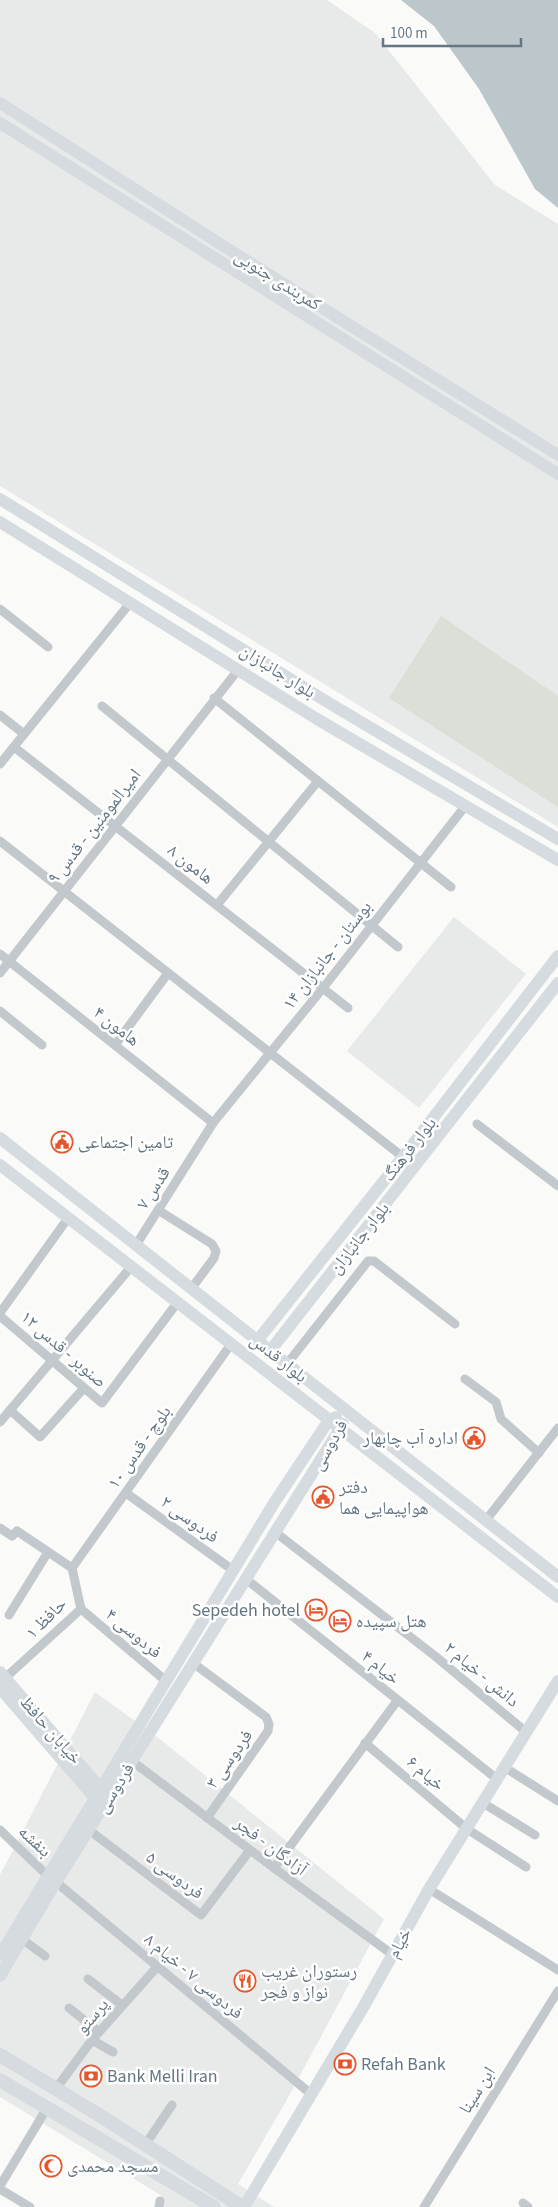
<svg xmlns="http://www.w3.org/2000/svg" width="558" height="2207" font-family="'Source Sans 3','Noto Naskh Arabic',sans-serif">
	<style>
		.built { fill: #e8e9e9 }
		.green { fill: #dadfd7 }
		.water { fill: #bbc7cb }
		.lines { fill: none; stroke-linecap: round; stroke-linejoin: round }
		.street { stroke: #c3c8cc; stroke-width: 9 }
		.secondary { stroke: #d6dbdf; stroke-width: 12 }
		.primary { stroke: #d6dbdf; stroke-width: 14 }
		.labels { text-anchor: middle; stroke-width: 5; stroke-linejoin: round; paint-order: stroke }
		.street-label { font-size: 18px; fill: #657683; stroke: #fff }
		.poi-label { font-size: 18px; fill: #657683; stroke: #fff; text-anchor: start }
	</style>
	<rect width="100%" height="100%" fill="#fafaf8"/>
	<g class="built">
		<polygon points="0,0 327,0 375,33 495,185 558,224 558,827 0,486"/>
		<polygon points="454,917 526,974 419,1108 347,1051"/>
		<polygon points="95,1692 161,1740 384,1919 289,2096 238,2184 274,2207 159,2207 162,2196 0,2097 0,1875"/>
	</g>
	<polygon class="green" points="441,616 558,696 558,807 389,698"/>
	<polygon class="water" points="401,0 558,0 558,208 535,189 479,89 434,26"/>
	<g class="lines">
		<g class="street">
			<polyline points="0,609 48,647"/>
			<polyline points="214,698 451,887"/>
			<polyline points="102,706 398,947"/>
			<polyline points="0,715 24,734"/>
			<polyline points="14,747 348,1008"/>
			<polyline points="0,764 130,603"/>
			<polyline points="0,841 403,1157"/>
			<polyline points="217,905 318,781"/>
			<polyline points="0,954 213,1123"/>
			<polyline points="0,973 238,670"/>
			<polyline points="0,1011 42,1045"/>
			<polyline points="115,1045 168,973"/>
			<polyline points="477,1124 558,1186"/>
			<polyline points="158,1210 212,1244 216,1251 214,1258 191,1289"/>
			<polyline points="136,1245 213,1123 323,988 466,805"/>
			<polyline points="0,1313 68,1218"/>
			<polyline points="0,1316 102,1403 177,1303"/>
			<polyline points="287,1364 368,1261 374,1261 455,1324"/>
			<polyline points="465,1379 496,1402 501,1419 539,1453"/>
			<polyline points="10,1410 40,1437 84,1388"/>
			<polyline points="0,1422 131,1267"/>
			<polyline points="126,1493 234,1571"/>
			<polyline points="486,1520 558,1428"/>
			<polyline points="0,1528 12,1536 17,1531 72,1568"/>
			<polyline points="275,1532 435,1656 526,1732"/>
			<polyline points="72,1568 231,1344"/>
			<polyline points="246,1579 497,1779"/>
			<polyline points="81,1609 166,1681"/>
			<polyline points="9,1615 48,1552"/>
			<polyline points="193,1663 266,1717 269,1724 268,1731 207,1818"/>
			<polyline points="5,1678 81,1609 72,1568"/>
			<polyline points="365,1743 467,1829 526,1867"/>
			<polyline points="132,1761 274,1868 393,1955"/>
			<polyline points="504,1767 558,1801"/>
			<polyline points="483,1803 535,1835"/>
			<polyline points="0,1830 48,1876"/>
			<polyline points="89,1830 201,1915 250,1850"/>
			<polyline points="274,1868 397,1701"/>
			<polyline points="56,1882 311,2094"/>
			<polyline points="429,1889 558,1970"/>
			<polyline points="22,1939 45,1956"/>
			<polyline points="88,1979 122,2005"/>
			<polyline points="69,2008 99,2032"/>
			<polyline points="92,2040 113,2052"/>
			<polyline points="55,2090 92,2040 157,1967"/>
			<polyline points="145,2145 172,2105"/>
			<polyline points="0,2186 47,2108"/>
			<polyline points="0,2189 30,2207"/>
			<polyline points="523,2203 528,2207"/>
			<polyline points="159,2207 160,2201"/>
			<polyline points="424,2207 558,1991"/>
		</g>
		<g class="secondary">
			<polyline points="0,103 247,261 558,455"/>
			<polyline points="0,123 558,474"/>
			<polyline points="0,499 329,703 558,839"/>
			<polyline points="0,522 317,719 558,860"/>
			<polyline points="0,1138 558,1577"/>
			<polyline points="0,1165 558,1597"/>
			<polyline points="257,1341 403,1157 558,956"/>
			<polyline points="270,1351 558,983"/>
			<polyline points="0,1672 101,1789"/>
			<polyline points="0,1688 95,1798"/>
			<polyline points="0,1955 274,1503 329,1420 336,1417"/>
			<polyline points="0,1976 56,1882 343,1424"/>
			<polyline points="244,2207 364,2006 429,1889 558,1681"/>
		</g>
		<g class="primary">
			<polyline points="0,2055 104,2118 242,2207"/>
			<polyline points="0,2080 214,2207"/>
		</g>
	</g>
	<defs>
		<g id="civic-ring" transform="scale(1.125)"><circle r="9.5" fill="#fff" stroke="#e4572e" stroke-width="1.5"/><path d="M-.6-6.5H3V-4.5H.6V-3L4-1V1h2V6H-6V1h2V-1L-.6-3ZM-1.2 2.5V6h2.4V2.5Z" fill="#e4572e"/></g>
		<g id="hotel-ring" transform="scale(1.125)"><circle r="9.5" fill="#fff" stroke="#e4572e" stroke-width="1.5"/><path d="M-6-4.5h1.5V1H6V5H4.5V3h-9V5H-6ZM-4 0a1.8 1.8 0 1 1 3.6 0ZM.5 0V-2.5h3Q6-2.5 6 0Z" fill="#e4572e"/></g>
		<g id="restaurant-ring" transform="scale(1.125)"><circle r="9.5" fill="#fff" stroke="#e4572e" stroke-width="1.5"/><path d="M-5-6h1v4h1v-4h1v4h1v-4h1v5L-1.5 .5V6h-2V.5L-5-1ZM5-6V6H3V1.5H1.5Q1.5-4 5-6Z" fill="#e4572e"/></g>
		<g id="bank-ring" transform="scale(1.125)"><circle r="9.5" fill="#fff" stroke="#e4572e" stroke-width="1.5"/><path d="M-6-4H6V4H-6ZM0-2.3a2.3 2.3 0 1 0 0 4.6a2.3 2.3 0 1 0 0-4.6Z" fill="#e4572e"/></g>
		<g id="mosque-ring" transform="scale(1.125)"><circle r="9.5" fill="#fff" stroke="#e4572e" stroke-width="1.5"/><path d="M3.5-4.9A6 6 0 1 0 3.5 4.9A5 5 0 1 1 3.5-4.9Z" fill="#e4572e"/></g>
	</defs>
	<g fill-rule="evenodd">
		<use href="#civic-ring" x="62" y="1142"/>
		<use href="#civic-ring" x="474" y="1438"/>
		<use href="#civic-ring" x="323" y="1497"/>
		<use href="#hotel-ring" x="316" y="1610"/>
		<use href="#hotel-ring" x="340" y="1621"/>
		<use href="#restaurant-ring" x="245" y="1981"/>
		<use href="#bank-ring" x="345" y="2064"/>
		<use href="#bank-ring" x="91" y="2076"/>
		<use href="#mosque-ring" x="51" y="2166"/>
	</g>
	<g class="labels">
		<g class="street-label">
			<text transform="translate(278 280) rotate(32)" y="6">کمربندی جنوبی</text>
			<text transform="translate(278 671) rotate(32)" y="6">بلوار جانبازان</text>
			<text transform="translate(94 826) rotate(-52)" y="6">امیرالمومنین - قدس ۹</text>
			<text transform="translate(191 864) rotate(38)" y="6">هامون ۸</text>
			<text transform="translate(327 955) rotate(-52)" y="6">بوستان - جانبازان ۱۴</text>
			<text transform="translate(117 1026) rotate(38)" y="6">هامون ۴</text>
			<text transform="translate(409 1149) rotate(-52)" y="6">بلوار فرهنگ</text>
			<text transform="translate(153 1188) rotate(-57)" y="6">قدس ۷</text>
			<text transform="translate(359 1238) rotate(-52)" y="6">بلوار جانبازان</text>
			<text transform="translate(64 1349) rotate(41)" y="6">صنوبر - قدس ۱۲</text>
			<text transform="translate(279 1358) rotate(38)" y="6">بلوار قدس</text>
			<text transform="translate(329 1445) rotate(-60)" y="6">فردوسی</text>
			<text transform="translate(139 1447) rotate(-55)" y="6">بلوچ - قدس ۱۰</text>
			<text transform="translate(190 1519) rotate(36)" y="6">فردوسی ۲</text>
			<text transform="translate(46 1618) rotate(-45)" y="6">حافظ ۱</text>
			<text transform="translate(134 1633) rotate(40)" y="6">فردوسی ۴</text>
			<text transform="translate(381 1667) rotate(39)" y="6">خیام ۴</text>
			<text transform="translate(482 1674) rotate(40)" y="6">دانش - خیام ۲</text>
			<text transform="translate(51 1730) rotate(49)" y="6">خیابان حافظ</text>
			<text transform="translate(229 1759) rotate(-55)" y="6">فردوسی ۳</text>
			<text transform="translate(426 1773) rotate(40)" y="6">خیام ۶</text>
			<text transform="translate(115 1788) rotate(-58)" y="6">فردوسی</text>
			<text transform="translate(35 1841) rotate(43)" y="6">بنفشه</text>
			<text transform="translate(271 1846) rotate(37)" y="6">آزادگان - فجر</text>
			<text transform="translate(175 1875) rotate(37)" y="6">فردوسی ۵</text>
			<text transform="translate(399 1943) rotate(-61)" y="6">خیام</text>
			<text transform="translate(194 1976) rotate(40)" y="6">فردوسی ۷ - خیام ۸</text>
			<text transform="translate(92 2016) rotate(-50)" y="6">پرستو</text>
			<text transform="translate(477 2090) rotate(-58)" y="6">ابن سینا</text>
		</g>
		<g class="poi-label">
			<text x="78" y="1148">تامین اجتماعی</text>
			<text x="458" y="1444" text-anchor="end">اداره آب چابهار</text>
			<text x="339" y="1493">دفتر<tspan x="339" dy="21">هواپیمایی هما</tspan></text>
			<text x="300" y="1616" text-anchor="end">Sepedeh hotel</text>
			<text x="356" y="1627">هتل سپیده</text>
			<text x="261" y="1977">رستوران غریب<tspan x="261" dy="21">نواز و فجر</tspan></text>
			<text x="361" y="2070">Refah Bank</text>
			<text x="107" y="2082">Bank Melli Iran</text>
			<text x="67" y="2172">مسجد محمدی</text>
		</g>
	</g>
	<path d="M383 38v8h138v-8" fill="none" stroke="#657683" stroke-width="2.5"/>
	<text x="390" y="38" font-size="15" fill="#657683" stroke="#ffffff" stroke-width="4" paint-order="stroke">100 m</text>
</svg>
